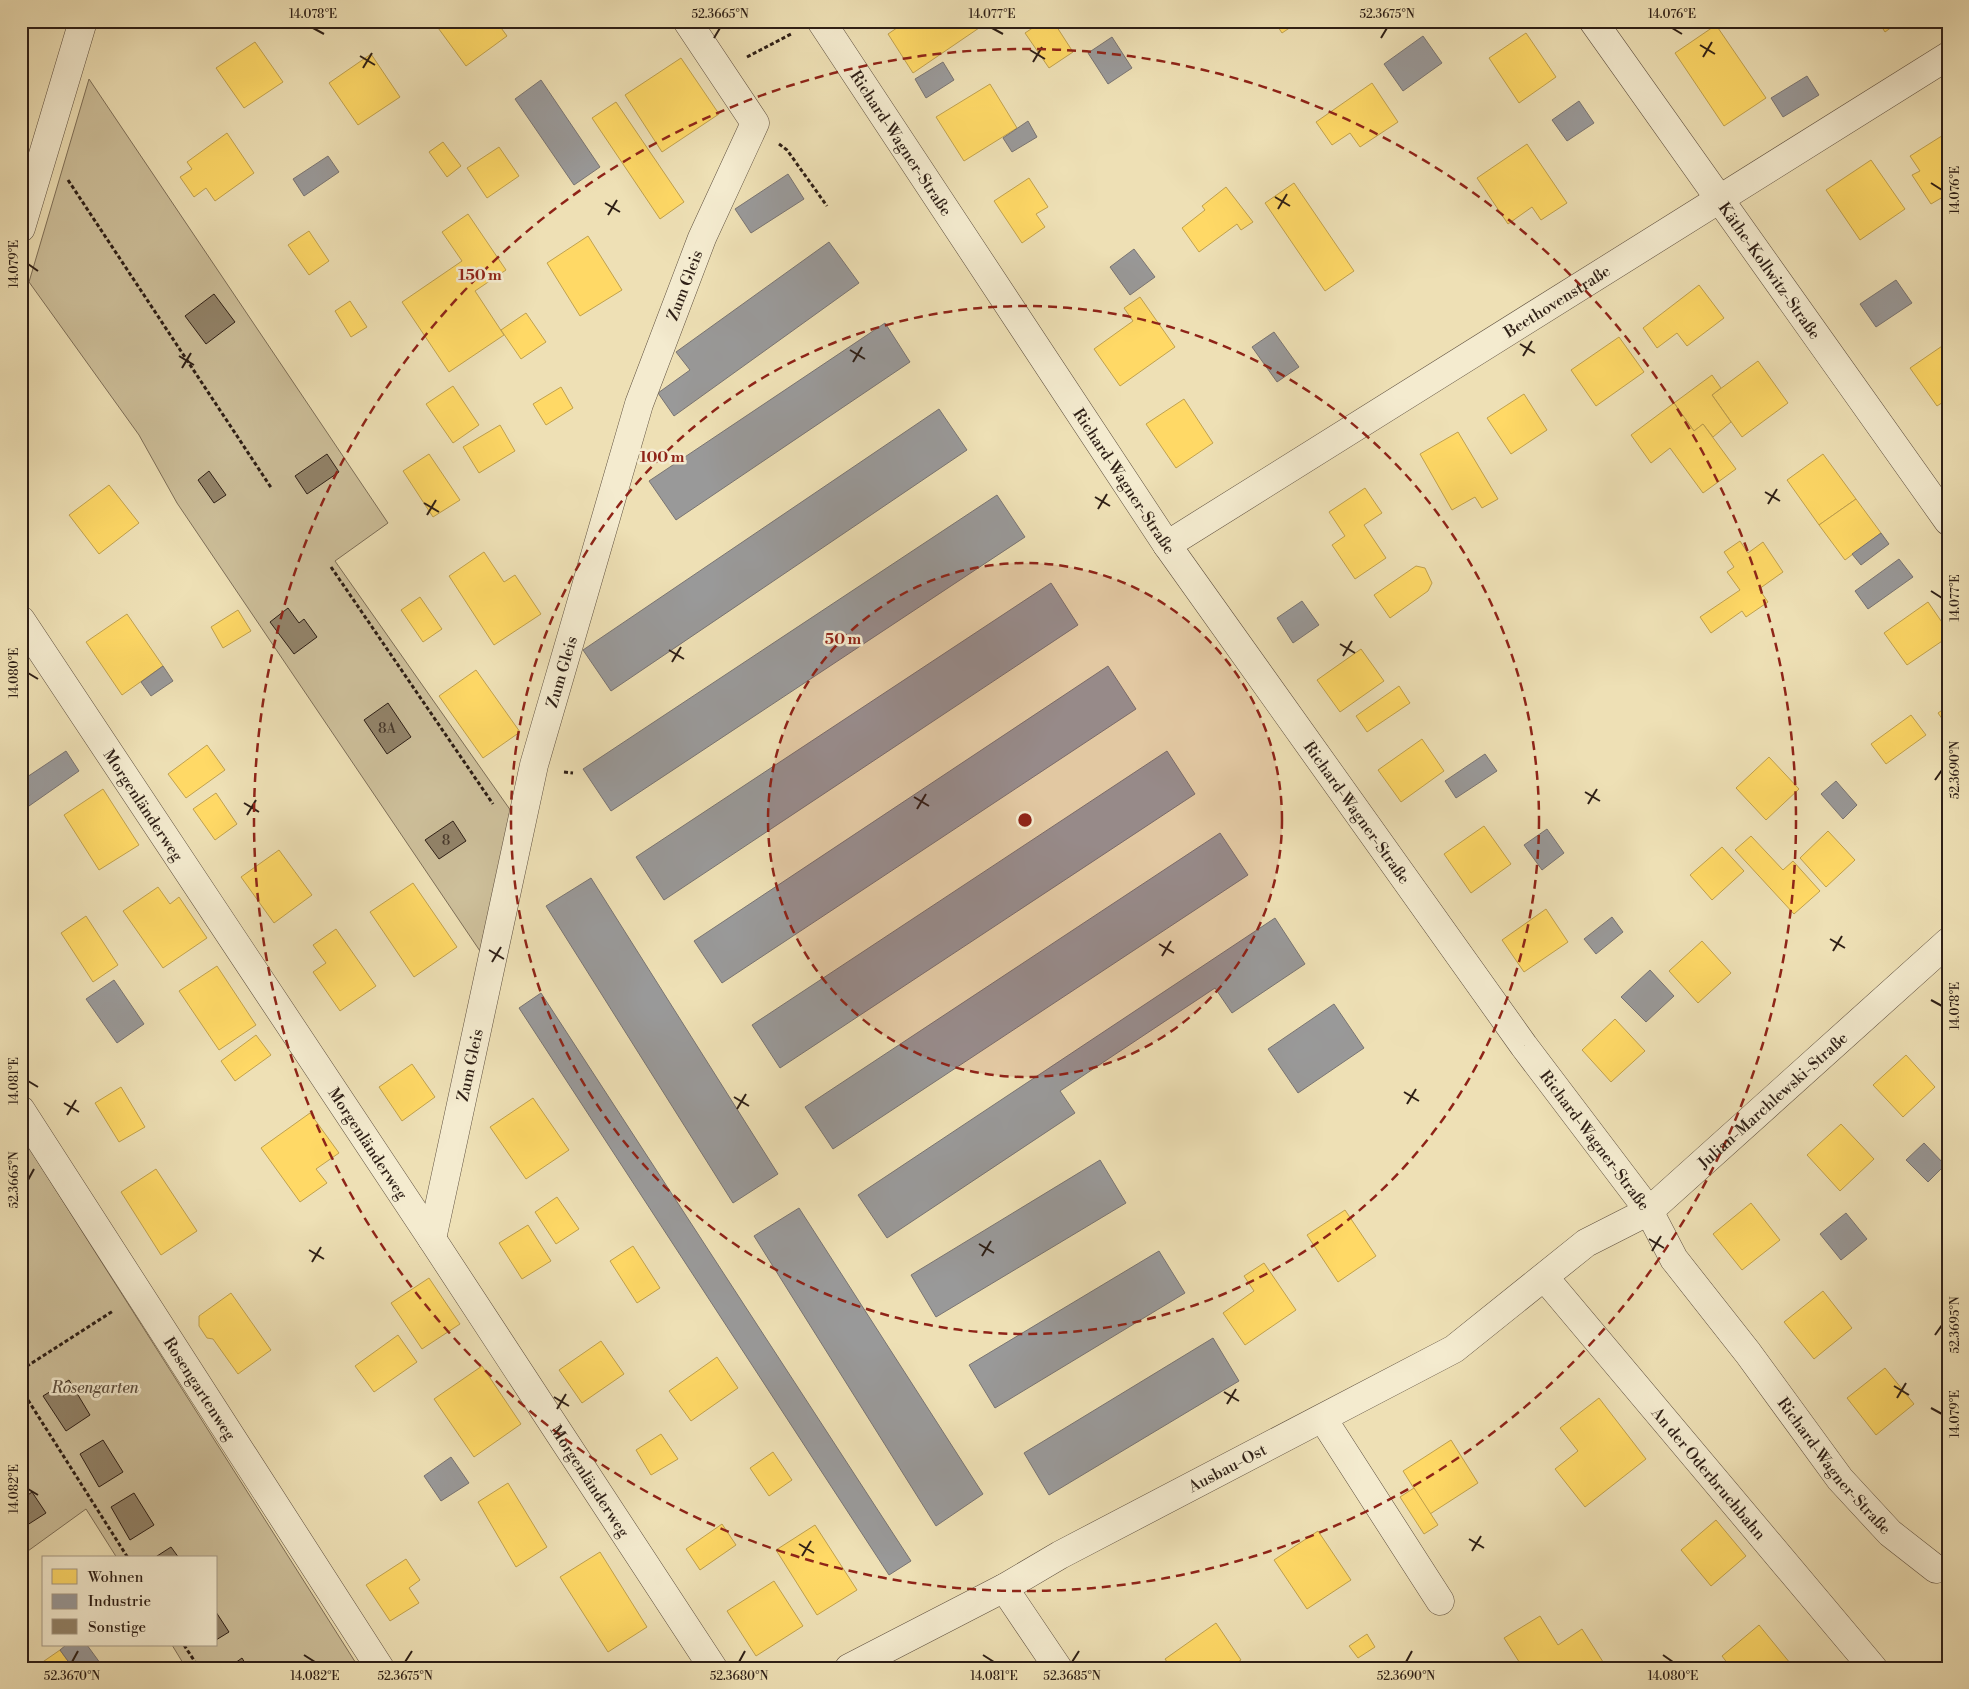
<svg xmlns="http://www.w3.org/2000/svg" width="1969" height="1689" font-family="'Libre Bodoni',serif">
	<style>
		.green { fill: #cdbf9a; stroke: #7e6f58 }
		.homes { fill: #ffd966; stroke: #c0a14e }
		.industry { fill: #999; stroke: #797472 }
		.building { fill: #928369; stroke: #2e1f16 }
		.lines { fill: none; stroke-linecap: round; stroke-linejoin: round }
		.minor-casing { stroke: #5e4f3e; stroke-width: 29 }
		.path { stroke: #2e1f16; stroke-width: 3; stroke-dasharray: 4 2.5; stroke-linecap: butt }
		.minor { stroke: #f4ebcf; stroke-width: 28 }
		.ticks { fill: none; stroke: #2e1f16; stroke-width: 2 }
		.ring { fill: none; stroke: #8f2418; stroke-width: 2.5; stroke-dasharray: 9 6 }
		.labels { text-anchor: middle; stroke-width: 5; stroke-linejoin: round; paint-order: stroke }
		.number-label { font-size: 14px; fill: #47382b }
		.street-label { font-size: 16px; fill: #2e1f16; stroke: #f4ebcf }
		.park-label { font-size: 16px; font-style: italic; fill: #5e4f3e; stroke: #f4ebcf }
		.centre { fill: #8f2418; stroke: #f4ebcf; stroke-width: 2.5 }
		.ring-label { font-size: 15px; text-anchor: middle; font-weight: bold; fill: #8f2418; stroke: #f4ebcf; stroke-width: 5; stroke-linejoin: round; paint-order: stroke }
		.neatline { fill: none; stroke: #2e1f16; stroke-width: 2 }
		.ticks-label { font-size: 12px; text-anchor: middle; fill: #2e1f16 }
	</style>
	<rect width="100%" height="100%" fill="#eee0b5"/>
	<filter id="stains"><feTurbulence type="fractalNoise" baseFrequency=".004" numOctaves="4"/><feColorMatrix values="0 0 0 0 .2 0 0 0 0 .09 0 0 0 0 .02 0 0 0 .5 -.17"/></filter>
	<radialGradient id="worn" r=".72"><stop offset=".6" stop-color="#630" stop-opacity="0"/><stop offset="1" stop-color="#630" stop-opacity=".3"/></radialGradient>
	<g class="green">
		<polygon points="89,79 388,523 335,561 511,811 480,951 177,503 139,435 29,282"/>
		<polygon points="21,1135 359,1668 186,1668 172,1645 216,1645 216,1558 117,1558 86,1509 21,1556"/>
	</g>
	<g class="homes">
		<polygon points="433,21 496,21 507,36 466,66"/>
		<polygon points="907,21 974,21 979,28 913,73 888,34"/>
		<polygon points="1043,21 1053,21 1073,52 1049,68 1025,33"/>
		<polygon points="1173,21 1191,21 1179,29"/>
		<polygon points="1274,21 1300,21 1282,33"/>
		<polygon points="1878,21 1900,21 1885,32"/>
		<polygon points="1716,25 1766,98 1724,126 1675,53"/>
		<polygon points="1526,33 1556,77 1519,103 1489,58"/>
		<polygon points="255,42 283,82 244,108 216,68"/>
		<polygon points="371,54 400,97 358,125 329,83"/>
		<polygon points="681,58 719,114 662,152 625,95"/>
		<polygon points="1372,83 1398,122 1360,147 1350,133 1332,145 1316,122"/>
		<polygon points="990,84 1017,128 964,161 936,117"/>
		<polygon points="616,102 684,202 660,219 592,118"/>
		<polygon points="1948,132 1948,194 1931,204 1912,175 1920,171 1910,156"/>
		<polygon points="227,133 254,173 215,201 206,188 194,197 180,177 192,169 187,162"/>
		<polygon points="443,142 461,166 447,177 429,152"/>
		<polygon points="1527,144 1567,203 1541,220 1532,207 1508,224 1477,178"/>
		<polygon points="499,147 519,176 487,198 467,168"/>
		<polygon points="1871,160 1905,209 1860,240 1826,190"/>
		<polygon points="1029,178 1048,207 1036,214 1045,227 1022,243 994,201"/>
		<polygon points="1294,183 1354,271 1325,291 1265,203"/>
		<polygon points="1226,187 1253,222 1241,230 1237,224 1199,252 1182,228 1205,210 1202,206"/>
		<polygon points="468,214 506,270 475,291 504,335 449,372 402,302 462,261 442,232"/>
		<polygon points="309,231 329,261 309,275 288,245"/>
		<polygon points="588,236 622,290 580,316 547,263"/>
		<polygon points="1699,285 1724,318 1687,346 1677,333 1657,348 1643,328"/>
		<polygon points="1140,297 1175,347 1120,386 1094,349 1133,321 1124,308"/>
		<polygon points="350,301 367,327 351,337 335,311"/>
		<polygon points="526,313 546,342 521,359 501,330"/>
		<polygon points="1619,337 1644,372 1596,406 1571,370"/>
		<polygon points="1948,342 1948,399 1937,406 1910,368"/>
		<polygon points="1758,361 1788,403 1742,437 1712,395"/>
		<polygon points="1712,375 1721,388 1712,395 1731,422 1713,437 1703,424 1694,431 1674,403"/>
		<polygon points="453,386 479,425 453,443 426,404"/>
		<polygon points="561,387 573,408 546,425 533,404"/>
		<polygon points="1524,394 1547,430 1511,454 1487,418"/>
		<polygon points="1184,399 1213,443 1176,468 1146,424"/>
		<polygon points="1674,403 1694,431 1703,424 1736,469 1703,493 1670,448 1651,463 1631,435"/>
		<polygon points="500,425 515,451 479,473 463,447"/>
		<polygon points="1458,432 1498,499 1482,508 1475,497 1452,510 1420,454"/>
		<polygon points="429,454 460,500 433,517 403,471"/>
		<polygon points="1823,454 1856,499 1819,525 1787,480"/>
		<polygon points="109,485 139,523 99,554 69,515"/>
		<polygon points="1365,488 1382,513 1364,525 1386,558 1355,579 1332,545 1345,536 1329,512"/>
		<polygon points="1856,499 1881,533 1845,560 1819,525"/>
		<polygon points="1740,541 1748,553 1763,542 1783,572 1759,589 1768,602 1746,617 1742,611 1711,633 1700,617 1740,590 1727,572 1734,567 1724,552"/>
		<polygon points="484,552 504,582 515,575 541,614 494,645 449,576"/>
		<polygon points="1416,566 1425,568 1432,583 1428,591 1390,618 1374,595"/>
		<polygon points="420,597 442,629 423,642 401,610"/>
		<polygon points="1928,602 1948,631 1948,637 1907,665 1884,633"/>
		<polygon points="238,610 251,631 223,648 211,627"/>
		<polygon points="127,614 163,666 122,695 86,642"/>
		<polygon points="1361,649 1384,681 1340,712 1317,680"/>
		<polygon points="476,670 520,732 483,758 439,696"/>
		<polygon points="1399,686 1410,703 1367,732 1356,716"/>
		<polygon points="1948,706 1948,727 1938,713"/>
		<polygon points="1911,715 1926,735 1886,764 1871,744"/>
		<polygon points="1422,739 1444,771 1401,802 1378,770"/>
		<polygon points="207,745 225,770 186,798 168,774"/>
		<polygon points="1769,757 1799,789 1766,820 1736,788"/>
		<polygon points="103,789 139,845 99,870 64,815"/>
		<polygon points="216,793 237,824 215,840 193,809"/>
		<polygon points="1484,826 1511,864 1471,893 1444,854"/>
		<polygon points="1828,831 1855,860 1826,887 1800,858"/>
		<polygon points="1751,836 1783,870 1793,861 1820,891 1794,914 1735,850"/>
		<polygon points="1722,847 1744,871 1712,900 1690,875"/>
		<polygon points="279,850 312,895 274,923 241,877"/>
		<polygon points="413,883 457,947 414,977 370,912"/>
		<polygon points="158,887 170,904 179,897 207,938 163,968 123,911"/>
		<polygon points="1546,909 1568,942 1524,972 1502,940"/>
		<polygon points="86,916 118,965 93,982 61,933"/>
		<polygon points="336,929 376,986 340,1011 313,972 326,963 313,945"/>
		<polygon points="1702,941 1731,973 1698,1003 1669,971"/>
		<polygon points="217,966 256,1025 219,1050 179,991"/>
		<polygon points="1615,1019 1645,1051 1611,1082 1582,1050"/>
		<polygon points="256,1035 271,1055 235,1081 221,1061"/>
		<polygon points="1906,1055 1935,1087 1903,1117 1873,1085"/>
		<polygon points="412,1064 435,1097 402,1121 379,1087"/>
		<polygon points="121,1087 145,1127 119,1142 95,1103"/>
		<polygon points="533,1098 569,1150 526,1179 490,1127"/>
		<polygon points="310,1113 339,1153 316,1169 327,1183 300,1202 261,1148"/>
		<polygon points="1841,1124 1874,1159 1840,1191 1807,1155"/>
		<polygon points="156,1169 197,1231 161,1255 121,1192"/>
		<polygon points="557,1197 579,1229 556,1244 535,1212"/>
		<polygon points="1751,1203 1780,1240 1742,1270 1713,1234"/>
		<polygon points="1345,1210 1376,1256 1338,1282 1307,1235"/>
		<polygon points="528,1225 551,1261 522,1279 499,1243"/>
		<polygon points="633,1246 660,1288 637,1303 610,1261"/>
		<polygon points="1264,1263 1296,1310 1245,1345 1223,1313 1254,1291 1244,1276"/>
		<polygon points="429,1278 460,1324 422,1349 391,1303"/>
		<polygon points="1823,1291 1852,1328 1814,1359 1784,1322"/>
		<polygon points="231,1293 271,1350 238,1374 213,1339 207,1338 199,1326 199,1316"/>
		<polygon points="398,1335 417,1362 374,1392 355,1366"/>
		<polygon points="601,1341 624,1374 582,1403 559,1370"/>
		<polygon points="717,1357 738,1388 691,1421 669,1391"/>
		<polygon points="482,1366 521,1424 474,1457 434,1399"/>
		<polygon points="1885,1368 1914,1404 1876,1435 1847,1398"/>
		<polygon points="1599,1398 1646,1459 1585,1507 1555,1469 1578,1451 1560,1428"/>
		<polygon points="661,1434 678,1459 651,1475 636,1450"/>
		<polygon points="1451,1440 1478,1483 1430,1514 1403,1471"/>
		<polygon points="773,1452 792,1480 769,1496 750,1468"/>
		<polygon points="508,1483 547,1547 516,1567 478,1502"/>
		<polygon points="1414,1488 1438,1525 1424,1534 1400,1497"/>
		<polygon points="1716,1520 1746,1556 1711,1586 1681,1550"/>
		<polygon points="722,1524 736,1545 700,1570 686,1549"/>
		<polygon points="815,1525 857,1590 817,1615 776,1550"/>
		<polygon points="1318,1531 1351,1580 1307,1609 1274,1560"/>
		<polygon points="600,1552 647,1627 608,1652 560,1577"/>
		<polygon points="406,1559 420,1580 409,1588 419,1603 390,1621 366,1585"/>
		<polygon points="774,1581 803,1626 756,1656 727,1611"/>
		<polygon points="1540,1616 1558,1645 1582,1629 1605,1665 1601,1668 1523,1668 1504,1638"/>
		<polygon points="1216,1623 1241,1660 1229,1668 1171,1668 1165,1659"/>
		<polygon points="1759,1625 1790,1663 1784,1668 1731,1668 1722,1656"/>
		<polygon points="1367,1634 1375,1647 1358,1658 1349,1646"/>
		<polygon points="60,1650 73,1668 34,1668"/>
	</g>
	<g class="industry">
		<polygon points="1423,36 1442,63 1403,91 1384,64"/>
		<polygon points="1112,37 1132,68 1108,84 1088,53"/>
		<polygon points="943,62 954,80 926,98 915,79"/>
		<polygon points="1807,76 1819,95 1783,117 1771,98"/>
		<polygon points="541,80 600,167 574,185 515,99"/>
		<polygon points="1579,101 1594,123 1567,141 1552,120"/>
		<polygon points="1028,121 1037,137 1012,152 1003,138"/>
		<polygon points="328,156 339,172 304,196 293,179"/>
		<polygon points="788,174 804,199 751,233 735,209"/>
		<polygon points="829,242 859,283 674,416 658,393 690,370 676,352"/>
		<polygon points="1134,249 1155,277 1130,295 1110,267"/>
		<polygon points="1896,280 1912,303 1876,327 1860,304"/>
		<polygon points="885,323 910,362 676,520 649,481"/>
		<polygon points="1274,332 1299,367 1277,382 1252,347"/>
		<polygon points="939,409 967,450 611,691 583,650"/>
		<polygon points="997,495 1025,537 611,811 583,769"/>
		<polygon points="1881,533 1889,544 1861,565 1852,554"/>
		<polygon points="1899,559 1913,577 1868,609 1855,591"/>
		<polygon points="1051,583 1078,625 664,900 636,857"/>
		<polygon points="1302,601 1319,625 1293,643 1277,618"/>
		<polygon points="163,666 173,681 151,696 141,682"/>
		<polygon points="1108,666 1136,709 722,983 694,941"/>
		<polygon points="66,751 79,771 29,806 21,795 21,781"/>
		<polygon points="1167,751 1195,794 780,1068 752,1025"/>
		<polygon points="1485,754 1497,771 1456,798 1445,781"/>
		<polygon points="1836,781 1857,805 1843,819 1821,794"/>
		<polygon points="1547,829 1564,853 1542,870 1524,845"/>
		<polygon points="1220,833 1248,875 833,1149 805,1107"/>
		<polygon points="591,878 778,1174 733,1203 546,906"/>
		<polygon points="1612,917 1623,932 1596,954 1584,939"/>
		<polygon points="1275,918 1305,964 1232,1013 1215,988 1060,1091 1075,1113 887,1238 858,1195"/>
		<polygon points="1650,970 1674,996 1646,1022 1621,997"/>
		<polygon points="114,980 144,1024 117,1043 86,999"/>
		<polygon points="541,993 911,1561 889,1575 519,1008"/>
		<polygon points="1334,1004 1364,1048 1298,1093 1268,1049"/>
		<polygon points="1924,1143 1945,1165 1928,1182 1906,1160"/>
		<polygon points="1100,1160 1126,1203 936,1317 911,1275"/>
		<polygon points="799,1208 983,1494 936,1526 754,1236"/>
		<polygon points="1846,1213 1867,1239 1841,1260 1820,1234"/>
		<polygon points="1159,1251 1185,1293 995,1408 969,1365"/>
		<polygon points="1213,1338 1239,1381 1049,1495 1024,1453"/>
		<polygon points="451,1457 469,1483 441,1501 424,1476"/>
		<polygon points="66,1645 87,1645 103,1667 73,1668 60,1650"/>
	</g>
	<g class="building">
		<polygon points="214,294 235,322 206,344 185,316"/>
		<polygon points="327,454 339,472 307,494 295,476"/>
		<polygon points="209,471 226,495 214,503 198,480"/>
		<polygon points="288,608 299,623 304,619 317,637 294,654 270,622"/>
		<polygon points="388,703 411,737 387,754 364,720"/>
		<polygon points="453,821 466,841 439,859 425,840"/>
		<polygon points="69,1380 90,1415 66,1431 43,1396"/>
		<polygon points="103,1440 123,1472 99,1487 80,1454"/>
		<polygon points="32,1492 46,1513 21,1529 21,1500"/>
		<polygon points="134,1493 154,1525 130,1540 111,1507"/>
		<polygon points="171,1547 179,1558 154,1558"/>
		<polygon points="216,1612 229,1632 216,1640"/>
		<polygon points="242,1658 248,1668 228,1668"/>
	</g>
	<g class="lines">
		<g class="minor-casing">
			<g id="minor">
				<path id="s1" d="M821 21 1167 545 1524 1046 1649 1211 1674 1259 1748 1353 1840 1479 1890 1533 1936 1569"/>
				<path id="s2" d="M1593 21 1948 521"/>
				<polyline points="21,228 83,21"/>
				<path id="s3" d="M1167 545 1948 56"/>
				<path id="s4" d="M21 620 432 1239 713 1668"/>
				<path id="s5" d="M21 1110 380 1668"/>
				<path id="s6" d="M432 1239 534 765 639 404 702 238 755 123 687 21"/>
				<path id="s7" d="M1545 1278 1873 1668"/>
				<polyline points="1323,1419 1440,1601"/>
				<polyline points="1004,1588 1058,1668"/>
				<path id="s8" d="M849 1668 1004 1588 1060 1555 1454 1349 1586 1243 1649 1211 1948 942"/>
			</g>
		</g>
		<g class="path">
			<polyline points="747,57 793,33"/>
			<polyline points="779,144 787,150 827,206"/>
			<polyline points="68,180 272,489"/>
			<polyline points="331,567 493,804"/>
			<polyline points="564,772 573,773"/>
			<polyline points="21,1370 113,1311"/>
			<polyline points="21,1389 128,1558"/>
			<polyline points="184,1645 199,1668"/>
		</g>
		<use href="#minor" class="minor"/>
	</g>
	<path class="ticks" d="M313 28 324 34M992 28 1003 34M1672 28 1682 34M714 38 720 28M1381 38 1387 28M1700 45 1715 54M1030 50 1045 59M360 56 375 65M1703 57 1712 42M1033 62 1042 47M363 68 372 53M1931 183 1942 190M1275 197 1290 206M605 203 620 212M1278 209 1287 194M608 215 617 200M28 264 38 271M1520 344 1535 353M850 350 865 359M179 356 194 365M1523 356 1532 341M853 362 862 347M182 368 191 353M1765 492 1780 501M1095 497 1110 506M424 503 439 512M1768 504 1777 489M1098 509 1107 494M427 515 436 500M1931 591 1942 598M1340 644 1355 653M669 650 684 659M1343 656 1352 641M672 662 681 647M28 673 38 679M1935 780 1942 770M1585 792 1600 801M914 797 929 806M244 803 259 812M1588 804 1597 789M917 809 926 794M247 815 256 800M1830 939 1845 948M1159 944 1174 953M489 950 504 959M1833 951 1842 936M1162 956 1171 941M492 962 501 947M1931 1000 1942 1006M28 1081 38 1087M1404 1092 1419 1101M734 1097 749 1106M64 1103 79 1112M1407 1104 1416 1089M737 1109 746 1094M67 1115 76 1100M28 1180 34 1169M1649 1239 1664 1248M979 1244 994 1253M309 1250 324 1259M1652 1251 1661 1236M982 1256 991 1241M312 1262 321 1247M1935 1335 1942 1325M1894 1386 1909 1395M1224 1392 1239 1401M554 1397 569 1406M1897 1398 1906 1383M1227 1404 1236 1389M1931 1408 1942 1414M557 1409 566 1394M28 1489 38 1495M1469 1539 1484 1548M799 1544 814 1553M1472 1551 1481 1536M802 1556 811 1541M304 1655 315 1662M983 1655 994 1662M1663 1655 1673 1662M72 1662 78 1651M405 1662 412 1651M739 1662 745 1651M1072 1662 1079 1651M1406 1662 1412 1651"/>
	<circle cx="1025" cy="820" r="257" fill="#8f2418" fill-opacity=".12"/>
	<g class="ring">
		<circle cx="1025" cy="820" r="257"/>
		<circle cx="1025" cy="820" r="514"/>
		<circle cx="1025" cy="820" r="771"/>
	</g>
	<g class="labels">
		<g class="number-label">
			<text x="387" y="733">8A</text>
			<text x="446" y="845">8</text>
		</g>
		<g class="street-label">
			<text dy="6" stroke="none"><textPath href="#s1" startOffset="146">Richard-Wagner-Straße</textPath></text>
			<text dy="6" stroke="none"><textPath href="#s2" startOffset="306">Käthe-Kollwitz-Straße</textPath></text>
			<text dy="6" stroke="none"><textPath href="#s6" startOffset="988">Zum Gleis</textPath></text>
			<text dy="6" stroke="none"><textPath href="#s3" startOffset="460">Beethovenstraße</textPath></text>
			<text dy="6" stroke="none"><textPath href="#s1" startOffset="551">Richard-Wagner-Straße</textPath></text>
			<text dy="6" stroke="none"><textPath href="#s6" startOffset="582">Zum Gleis</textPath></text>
			<text dy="6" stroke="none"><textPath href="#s4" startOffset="222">Morgenländerweg</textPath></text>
			<text dy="6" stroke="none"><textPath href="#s1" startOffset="956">Richard-Wagner-Straße</textPath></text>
			<text dy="6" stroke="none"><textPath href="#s6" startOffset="178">Zum Gleis</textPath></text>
			<text dy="6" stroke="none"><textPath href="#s8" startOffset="1090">Julian-Marchlewski-Straße</textPath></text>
			<text dy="6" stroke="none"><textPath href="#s1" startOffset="1361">Richard-Wagner-Straße</textPath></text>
			<text dy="6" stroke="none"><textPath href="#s4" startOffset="628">Morgenländerweg</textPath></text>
			<text dy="6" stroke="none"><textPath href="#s5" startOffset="331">Rosengartenweg</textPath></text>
			<text dy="6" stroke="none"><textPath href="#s1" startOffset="1766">Richard-Wagner-Straße</textPath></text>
			<text dy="6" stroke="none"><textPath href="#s8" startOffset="428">Ausbau-Ost</textPath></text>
			<text dy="6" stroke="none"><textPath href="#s7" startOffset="255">An der Oderbruchbahn</textPath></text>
			<text dy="6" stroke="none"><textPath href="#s4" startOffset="1032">Morgenländerweg</textPath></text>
		</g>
		<g class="park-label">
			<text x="95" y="1393">Rosengarten</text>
		</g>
	</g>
	<circle cx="1025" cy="820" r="8" class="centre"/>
	<g class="ring-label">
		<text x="480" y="280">150 m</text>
		<text x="662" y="462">100 m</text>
		<text x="843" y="644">50 m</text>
	</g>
	<rect width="1969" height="1689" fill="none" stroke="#eee0b5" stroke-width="55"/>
	<rect x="42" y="1556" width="175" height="90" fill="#f4ebcf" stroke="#a59985"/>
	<rect x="52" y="1569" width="25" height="15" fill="#ffd966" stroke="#a59985"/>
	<text x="88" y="1582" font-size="15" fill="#2e1f16">Wohnen</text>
	<rect x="52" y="1594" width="25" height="15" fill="#999999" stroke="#a59985"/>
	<text x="88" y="1606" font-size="15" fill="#2e1f16">Industrie</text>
	<rect x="52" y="1619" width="25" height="15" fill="#928369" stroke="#a59985"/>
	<text x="88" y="1632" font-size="15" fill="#2e1f16">Sonstige</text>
	<rect x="28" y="28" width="1914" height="1634" class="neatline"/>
	<g class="ticks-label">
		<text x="313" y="18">14.078°E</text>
		<text x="720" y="18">52.3665°N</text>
		<text x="992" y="18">14.077°E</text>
		<text x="1387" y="18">52.3675°N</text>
		<text x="1672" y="18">14.076°E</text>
		<text transform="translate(1955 190) rotate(-90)" y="4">14.076°E</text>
		<text transform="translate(14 264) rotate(-90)" y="4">14.079°E</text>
		<text transform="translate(1955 598) rotate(-90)" y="4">14.077°E</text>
		<text transform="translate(14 673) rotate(-90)" y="4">14.080°E</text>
		<text transform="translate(1955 770) rotate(-90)" y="4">52.3690°N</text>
		<text transform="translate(1955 1006) rotate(-90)" y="4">14.078°E</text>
		<text transform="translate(14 1081) rotate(-90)" y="4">14.081°E</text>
		<text transform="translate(14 1180) rotate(-90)" y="4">52.3665°N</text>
		<text transform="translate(1955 1325) rotate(-90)" y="4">52.3695°N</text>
		<text transform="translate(1955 1414) rotate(-90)" y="4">14.079°E</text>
		<text transform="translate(14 1489) rotate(-90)" y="4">14.082°E</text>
		<text x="72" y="1680">52.3670°N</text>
		<text x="315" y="1680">14.082°E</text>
		<text x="405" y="1680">52.3675°N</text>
		<text x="739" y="1680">52.3680°N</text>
		<text x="994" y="1680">14.081°E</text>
		<text x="1072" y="1680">52.3685°N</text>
		<text x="1406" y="1680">52.3690°N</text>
		<text x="1673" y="1680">14.080°E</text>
	</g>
	<rect width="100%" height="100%" filter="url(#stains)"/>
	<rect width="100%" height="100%" fill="url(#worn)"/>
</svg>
